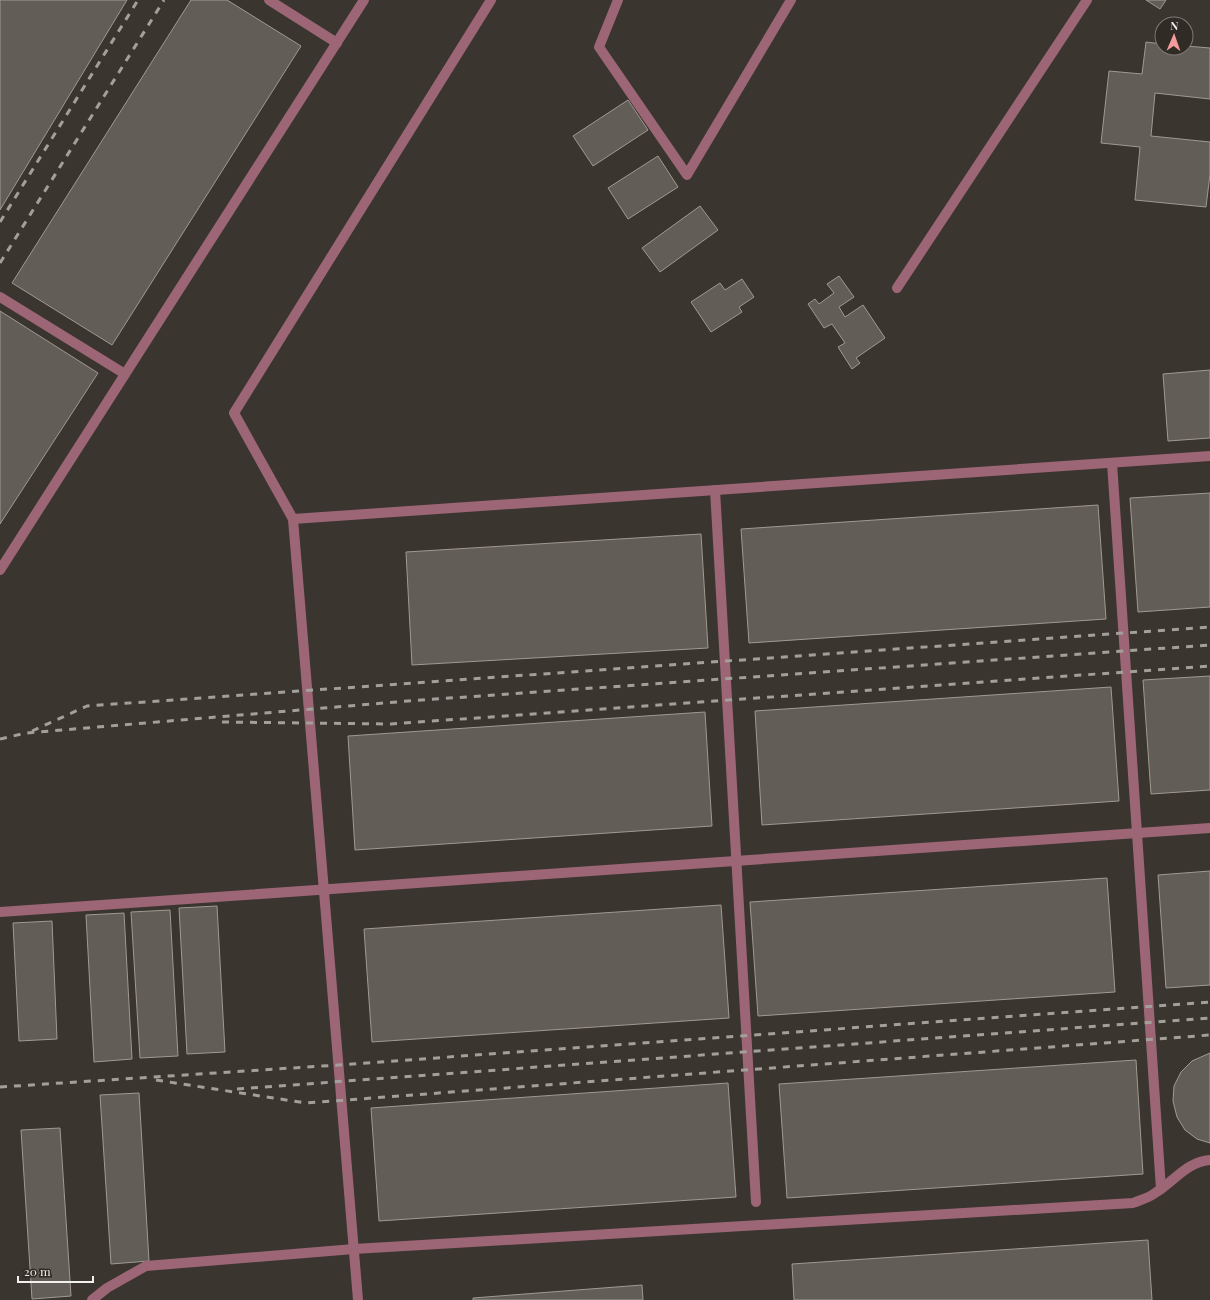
<svg xmlns="http://www.w3.org/2000/svg" width="1210" height="1300" font-family="'Playfair Display',serif">
	<style>
		.building { fill: #625e57; stroke: #9f9a92 }
		.lines { fill: none; stroke-linecap: round; stroke-linejoin: round }
		.lane { stroke: #9c6676; stroke-width: 10 }
		.street { stroke: #9c6676; stroke-width: 10 }
		.rail { stroke: #a3a09a; stroke-width: 3; stroke-dasharray: 7 7; stroke-linecap: butt }
	</style>
	<rect width="100%" height="100%" fill="#3a352f"/>
	<g class="building">
		<polygon points="0,0 127,0 0,210"/>
		<polygon points="191,0 227,0 301,46 112,345 12,283"/>
		<polygon points="1146,0 1166,0 1160,9"/>
		<polygon points="1146,42 1162,44 1162,48 1186,48 1186,46 1210,48 1210,99 1155,93 1151,136 1210,142 1210,174 1206,207 1135,200 1140,147 1101,143 1109,71 1142,74"/>
		<polygon points="628,100 648,130 593,166 573,136"/>
		<polygon points="658,156 678,187 628,219 608,188"/>
		<polygon points="700,206 718,230 660,272 642,248"/>
		<polygon points="839,276 854,297 839,307 845,317 863,305 885,338 856,358 860,363 852,369 838,347 845,343 832,324 824,328 808,304 815,299 819,304 834,293 827,284"/>
		<polygon points="742,279 754,297 739,307 742,312 711,332 691,302 720,283 725,290"/>
		<polygon points="0,311 98,373 0,524"/>
		<polygon points="1210,370 1210,438 1168,441 1163,374"/>
		<polygon points="1210,493 1210,607 1138,612 1130,498"/>
		<polygon points="1098,505 1106,619 749,643 741,529"/>
		<polygon points="701,534 708,648 412,665 406,552"/>
		<polygon points="1210,676 1210,790 1151,794 1143,680"/>
		<polygon points="1111,687 1119,801 762,825 755,711"/>
		<polygon points="705,712 712,826 355,850 348,736"/>
		<polygon points="1210,871 1210,985 1166,988 1158,875"/>
		<polygon points="1107,878 1115,992 758,1016 750,902"/>
		<polygon points="721,905 729,1018 372,1042 364,929"/>
		<polygon points="217,906 225,1052 187,1054 179,908"/>
		<polygon points="170,910 178,1056 140,1058 131,912"/>
		<polygon points="124,913 132,1059 94,1062 86,915"/>
		<polygon points="52,921 57,1039 19,1041 13,923"/>
		<polygon points="1210,1053 1210,1143 1197,1139 1185,1130 1177,1117 1173,1101 1174,1086 1181,1072 1192,1061"/>
		<polygon points="1136,1060 1143,1174 787,1198 779,1084"/>
		<polygon points="728,1083 736,1197 379,1221 371,1108"/>
		<polygon points="139,1093 149,1261 111,1264 100,1095"/>
		<polygon points="60,1128 71,1296 32,1299 21,1130"/>
		<polygon points="1148,1240 1152,1300 794,1300 792,1264"/>
		<polygon points="642,1285 643,1300 473,1300 473,1298"/>
	</g>
	<g class="lines">
		<g class="lane">
			<polyline points="269,0 337,43"/>
			<polyline points="0,297 125,374"/>
			<polyline points="1112,463 1161,1189"/>
			<polyline points="715,490 756,1202"/>
			<polyline points="0,570 364,0"/>
			<polyline points="0,912 1210,828"/>
			<path d="M92 1300 107 1288 146 1266 354 1249 1133 1203C1140 1200 1149 1198 1155 1193 1175 1181 1186 1162 1210 1160"/>
			<polyline points="358,1300 293,519 1210,456"/>
		</g>
		<g class="street">
			<polyline points="618,0 599,47 687,175 791,0"/>
			<polyline points="897,288 1087,0"/>
			<polyline points="293,519 234,413 491,0"/>
		</g>
		<g class="rail">
			<polyline points="0,222 138,0"/>
			<polyline points="0,263 164,0"/>
			<polyline points="222,722 391,724 1210,666"/>
			<polyline points="32,731 87,706 1210,627"/>
			<polyline points="0,739 26,733 408,701 1210,645"/>
			<polyline points="156,1080 306,1103 1210,1035"/>
			<polyline points="0,1087 338,1065 1210,1002"/>
			<polyline points="237,1089 1210,1018"/>
		</g>
	</g>
	<g transform="translate(1174 36) rotate(2)"><circle r="19" fill="#302b25" stroke="#7e7a74"/>
	<path d="M0-3L7 15L0 10L-7 15Z" fill="#f59b9b"/>
	<text y="-6" font-size="11" font-weight="bold" text-anchor="middle" fill="#f2f0eb">N</text>
	</g>
	<path d="M18 1276v6h75v-6" fill="none" stroke="#f2f0eb" stroke-width="2"/>
	<text x="24" y="1276" font-size="12" fill="#f2f0eb" stroke="#302b25" stroke-width="3" paint-order="stroke">20 m</text>
</svg>
